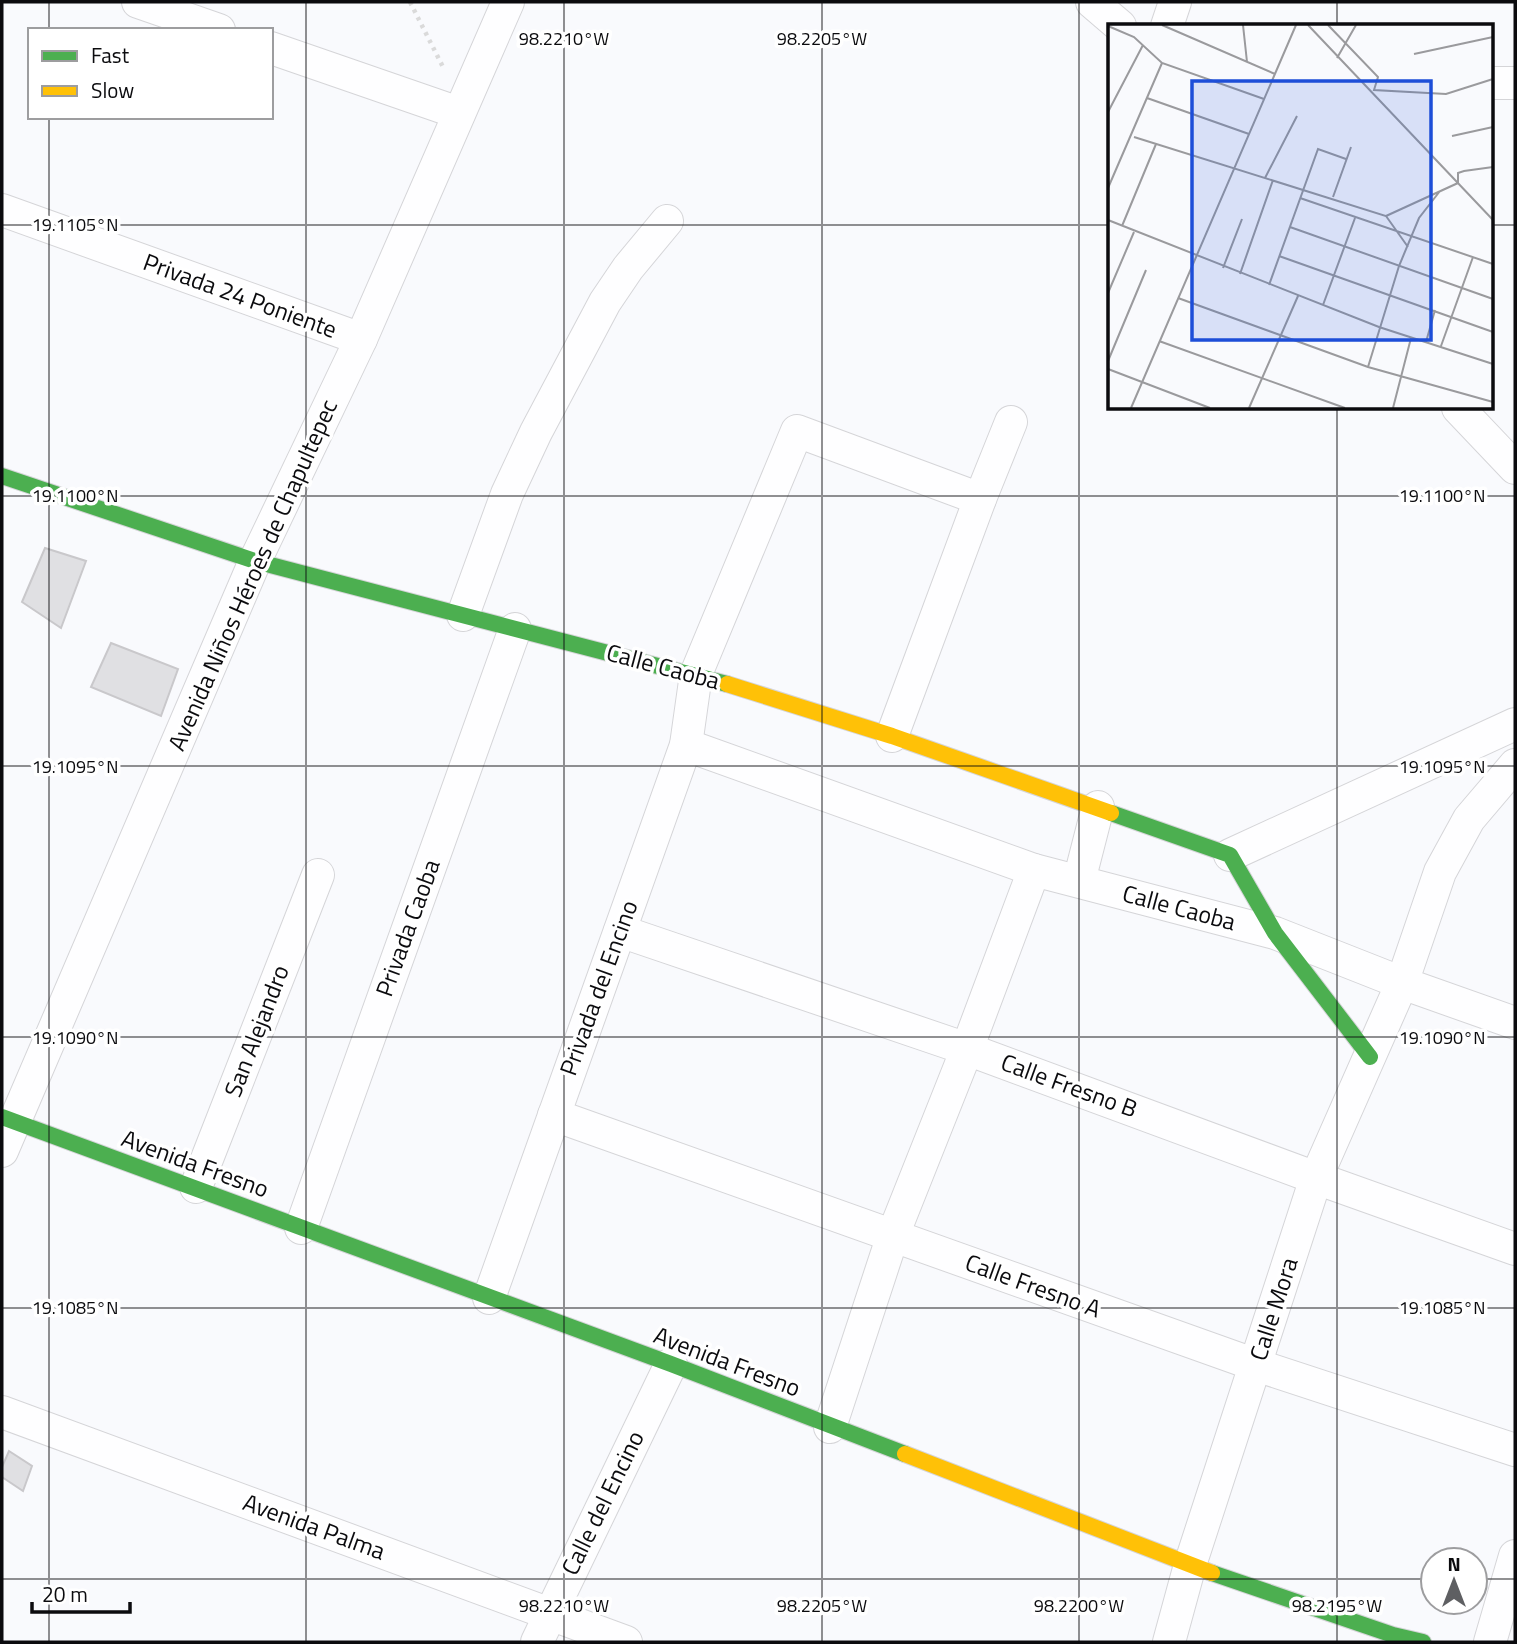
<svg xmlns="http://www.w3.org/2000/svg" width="1517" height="1644" font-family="'Titillium Web',sans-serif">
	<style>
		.building { fill: #e0e0e3; stroke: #c9c8cb; stroke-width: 2 }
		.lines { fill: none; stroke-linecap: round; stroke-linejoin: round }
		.street-casing { stroke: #d5d5d8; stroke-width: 34 }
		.fast-casing { stroke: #d5d5d8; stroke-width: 18 }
		.slow-casing { stroke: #d5d5d8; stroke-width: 18 }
		.path { stroke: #dadada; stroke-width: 4.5; stroke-dasharray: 3.5 5; stroke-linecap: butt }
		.street { stroke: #fefeff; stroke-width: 32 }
		.fast { stroke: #4caf50; stroke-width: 16 }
		.slow { stroke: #ffc107; stroke-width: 16 }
		.ticks { fill: none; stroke: #0b0b0e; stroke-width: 2; stroke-opacity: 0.45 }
		.labels { text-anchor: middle; stroke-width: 7; stroke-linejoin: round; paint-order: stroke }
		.street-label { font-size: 24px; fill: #0b0b0e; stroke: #fff }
		.inset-road { fill: none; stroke: #9a9a9d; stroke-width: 2 }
		.view { fill: #1d4ed8; fill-opacity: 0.15; stroke: #1d4ed8; stroke-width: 3.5 }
		.inset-edge { fill: none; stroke: #0b0b0e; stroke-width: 3.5 }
		.ticks-label { font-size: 18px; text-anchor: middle; fill: #0b0b0e; stroke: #fff; stroke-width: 7; stroke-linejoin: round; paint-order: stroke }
	</style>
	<rect width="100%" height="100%" fill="#f9fafd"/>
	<g class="building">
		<polygon points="45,548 86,561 61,628 22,602"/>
		<polygon points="111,643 178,669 161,716 91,687"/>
		<polygon points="9,1451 32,1466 23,1491 2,1477 2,1467"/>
	</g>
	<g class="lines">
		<g class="street-casing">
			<g id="street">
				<polyline points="138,2 219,30"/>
				<polyline points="1092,2 1120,26"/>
				<polyline points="1167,26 1175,2"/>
				<polyline points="271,48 459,113"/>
				<polyline points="1491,83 1515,83"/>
				<polyline points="2,210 361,339"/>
				<polyline points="1458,408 1515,468"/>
				<polyline points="463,615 507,494 536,432 605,302 628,268 667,221"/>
				<polyline points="892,736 980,499 1011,422"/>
				<polyline points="686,745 1034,870 1275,933 1402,983 1515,1023"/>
				<polyline points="1230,855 1515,724"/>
				<polyline points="1079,881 1098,807"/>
				<polyline points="620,931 967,1049 1316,1178 1515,1249"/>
				<polyline points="554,1115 1256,1365 1515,1450"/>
				<polyline points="2,1151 255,561 361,339 508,2"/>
				<polyline points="196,1187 318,875"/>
				<polyline points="301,1228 515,629"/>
				<polyline points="489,1298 686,745 696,674 797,431 980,499"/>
				<polyline points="2,1412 626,1642"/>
				<polyline points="830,1427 893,1235 967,1049 1034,870"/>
				<polyline points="537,1642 671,1364"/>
				<polyline points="1169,1642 1190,1565 1316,1178 1402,983 1440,872 1469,819 1515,765"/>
				<polyline points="1490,1642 1515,1556"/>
			</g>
		</g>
		<g class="fast-casing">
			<g id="fast">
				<polyline points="2,476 255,561 727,684"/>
				<polyline points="1111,813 1230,855 1275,933 1370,1057"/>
				<polyline points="2,1117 671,1364 905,1454"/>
				<polyline points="1212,1573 1393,1635 1423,1642"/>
			</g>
		</g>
		<g class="slow-casing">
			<g id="slow">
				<polyline points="727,684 892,736 1111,813"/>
				<polyline points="905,1454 1212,1573"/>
			</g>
		</g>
		<polyline class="path" points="410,2 444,69"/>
		<use href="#street" class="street"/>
		<use href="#fast" class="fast"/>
		<use href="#slow" class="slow"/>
	</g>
	<path class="ticks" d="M49 2V30M306 2V1642M564 2V1642M822 2V1642M1079 2V1642M1337 2V26M49 117V1642M2 225H1109M1491 225H1515M1337 408V1642M2 496H1515M2 766H1515M2 1037H1515M2 1308H1515M2 1579H1433M1475 1579H1515"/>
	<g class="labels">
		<g class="street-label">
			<text transform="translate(240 296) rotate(20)" y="8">Privada 24 Poniente</text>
			<text transform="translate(253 575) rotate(-66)" y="8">Avenida Niños Héroes de Chapultepec</text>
			<text transform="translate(663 667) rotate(15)" y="8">Calle Caoba</text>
			<text transform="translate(1179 908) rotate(15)" y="8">Calle Caoba</text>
			<text transform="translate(408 928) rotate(-70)" y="8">Privada Caoba</text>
			<text transform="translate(599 988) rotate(-70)" y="8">Privada del Encino</text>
			<text transform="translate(257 1031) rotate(-69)" y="8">San Alejandro</text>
			<text transform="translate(1069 1086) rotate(20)" y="8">Calle Fresno B</text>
			<text transform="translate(195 1164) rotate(20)" y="8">Avenida Fresno</text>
			<text transform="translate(1033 1286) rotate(20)" y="8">Calle Fresno A</text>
			<text transform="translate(1274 1309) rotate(-72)" y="8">Calle Mora</text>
			<text transform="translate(727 1362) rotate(21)" y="8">Avenida Fresno</text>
			<text transform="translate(603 1503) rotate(-64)" y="8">Calle del Encino</text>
			<text transform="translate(314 1527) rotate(20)" y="8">Avenida Palma</text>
		</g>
	</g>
	<g transform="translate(1108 24)">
		<rect width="385" height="385" fill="#f9fafd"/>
		<path class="inset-road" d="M54 1 167 50M135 1 139 38M200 1 385 196M220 1 270 53 266 66 338 70 385 55M0 2 26 13 54 39 156 75M306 30 385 13M229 34 248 1M39 74 141 110M0 88 35 21M344 112 385 103M26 113 278 192 300 223M157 154 189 92M0 164 54 39M225 173 243 123M192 174 385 240M278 192 350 159V149L356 147 385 143M0 196 271 303 385 340M14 202 48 120M182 203 385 275M171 232 385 308M115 244 134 195M132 250 165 156M161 261 210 125 238 135M0 269 26 208M70 274 260 343 385 378M215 281 247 194M51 317 237 384M318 318 327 286M333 322 365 233M0 337 38 246M260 343 291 242 311 194 332 167M0 345 102 384M23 384 188 1M141 384 190 272M285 384 303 314"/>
		<path class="view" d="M84 57H323V316H84Z"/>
		<rect width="385" height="385" class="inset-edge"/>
	</g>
	<g class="ticks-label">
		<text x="564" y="45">98.2210°W</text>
		<text x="822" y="45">98.2205°W</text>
		<text x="75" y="231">19.1105°N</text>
		<text x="75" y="502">19.1100°N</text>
		<text x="1442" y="502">19.1100°N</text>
		<text x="75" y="773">19.1095°N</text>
		<text x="1442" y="773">19.1095°N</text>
		<text x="75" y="1044">19.1090°N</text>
		<text x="1442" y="1044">19.1090°N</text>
		<text x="75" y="1314">19.1085°N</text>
		<text x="1442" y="1314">19.1085°N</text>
		<text x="564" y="1612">98.2210°W</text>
		<text x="822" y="1612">98.2205°W</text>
		<text x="1079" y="1612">98.2200°W</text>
		<text x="1337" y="1612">98.2195°W</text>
	</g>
	<rect width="1517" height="1644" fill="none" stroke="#0b0b0e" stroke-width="7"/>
	<rect x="28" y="28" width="245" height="91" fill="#ffffff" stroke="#9d9d9f" stroke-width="2"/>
	<rect x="42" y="51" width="35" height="10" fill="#4caf50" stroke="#9d9d9f" stroke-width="2"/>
	<text x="91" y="63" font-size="21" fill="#0b0b0e">Fast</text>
	<rect x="42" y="86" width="35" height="10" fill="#ffc107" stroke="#9d9d9f" stroke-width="2"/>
	<text x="91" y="98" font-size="21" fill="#0b0b0e">Slow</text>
	<g transform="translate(1454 1581)"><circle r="33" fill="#ffffff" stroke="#9d9d9f" stroke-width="2"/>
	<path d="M0-5L12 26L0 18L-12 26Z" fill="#5e5f62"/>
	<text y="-10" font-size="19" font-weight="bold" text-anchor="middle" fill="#0b0b0e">N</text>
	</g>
	<path d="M32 1602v10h98v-10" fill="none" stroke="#0b0b0e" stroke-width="3.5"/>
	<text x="42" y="1602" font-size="21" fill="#0b0b0e" stroke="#ffffff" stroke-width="5" paint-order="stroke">20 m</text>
</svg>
